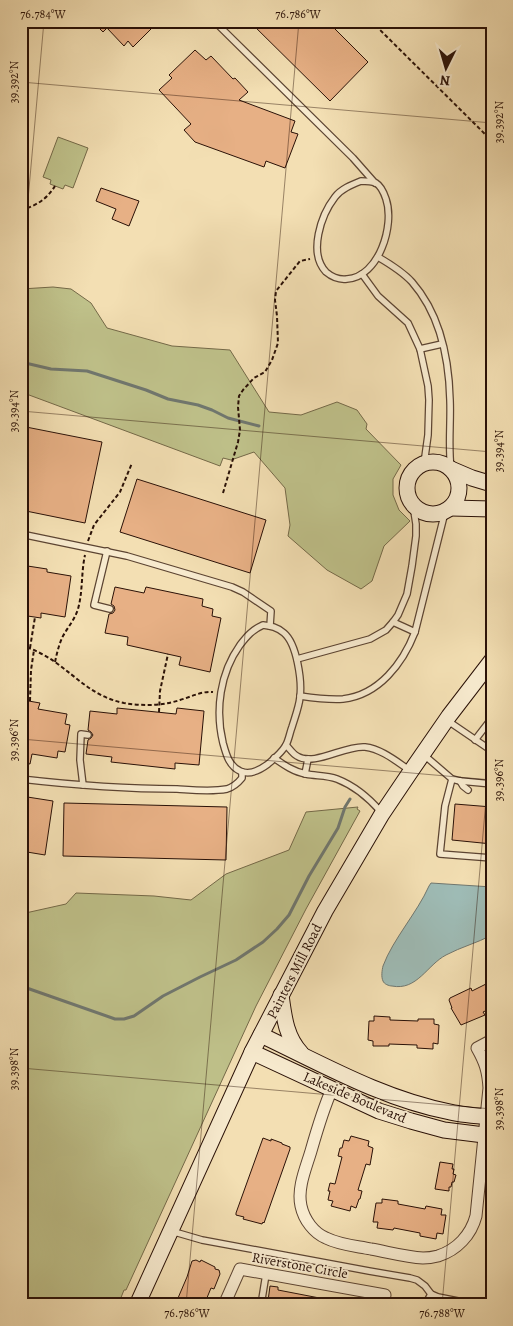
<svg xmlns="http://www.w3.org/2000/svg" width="513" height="1326" font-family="Alegreya,serif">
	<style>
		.green { fill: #bfc18a; stroke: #746948 }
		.water { fill: #9ebbb5; stroke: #70776f }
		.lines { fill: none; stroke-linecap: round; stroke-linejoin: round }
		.stream { stroke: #70776f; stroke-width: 3 }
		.building { fill: #e7b085; stroke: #2a1107 }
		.lane-casing { stroke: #5c4432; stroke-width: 8 }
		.street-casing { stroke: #5c4432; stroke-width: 13 }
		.secondary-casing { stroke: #2a1107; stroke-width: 17 }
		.path { stroke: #2a1107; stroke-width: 2; stroke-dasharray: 4 2.5; stroke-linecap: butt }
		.lane { stroke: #f7eace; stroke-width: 5.5 }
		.street { stroke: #f7eace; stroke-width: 11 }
		.secondary { stroke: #f7eace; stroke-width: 15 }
		.ticks { fill: none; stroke: #2a1107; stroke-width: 1; stroke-opacity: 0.45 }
		.labels { text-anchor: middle; stroke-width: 4; stroke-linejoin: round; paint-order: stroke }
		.street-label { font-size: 14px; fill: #2a1107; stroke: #f7eace }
		.neatline { fill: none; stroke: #2a1107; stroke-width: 2 }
		.ticks-label { font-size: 12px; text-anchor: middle; fill: #2a1107 }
	</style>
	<rect width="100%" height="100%" fill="#f3dfb3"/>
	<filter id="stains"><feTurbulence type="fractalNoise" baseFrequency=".004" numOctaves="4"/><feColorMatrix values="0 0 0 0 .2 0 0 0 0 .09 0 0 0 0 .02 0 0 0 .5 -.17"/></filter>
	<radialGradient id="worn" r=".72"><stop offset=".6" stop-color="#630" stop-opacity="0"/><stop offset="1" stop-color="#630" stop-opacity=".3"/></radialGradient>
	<g class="green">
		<polygon points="58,137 88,148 73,188 65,185 63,189 50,184 51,180 43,177"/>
		<polygon points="53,287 71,289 91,303 107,328 172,346 230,350 269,412 301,415 337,402 357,410 367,424 366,429 401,465 393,479 393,495 399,510 410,521 384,546 372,581 361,589 327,570 288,536 290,525 285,488 254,452 231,460 223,458 220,466 21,392 21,289"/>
		<polygon points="358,807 357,809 360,811 306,909 256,1006 126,1290 124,1290 118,1305 21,1305 21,914 66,904 76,893 154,896 191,900 226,874 289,850 306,812"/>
	</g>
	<path class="water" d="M431 883 492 887V935C477 943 461 947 446 955 427 965 417 991 392 986 389 986 384 984 383 981 381 977 382 970 383 966 393 939 417 913 429 886Z"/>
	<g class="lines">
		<g class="stream">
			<polyline points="21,362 51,369 87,371 146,390 168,399 198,405 212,410 228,418 259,426"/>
			<polyline points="21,986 115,1019 124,1019 134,1016 163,996 200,977 236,960 263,942 277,929 289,915 309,876 338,828 345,807 350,799"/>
		</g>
	</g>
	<g class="building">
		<polygon points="92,21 159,21 133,47 128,41 124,46 107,28 103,32"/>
		<polygon points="249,21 327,21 368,62 330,101"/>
		<polygon points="195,50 206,60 211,56 233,79 235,78 248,92 239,100 295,121 291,132 298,134 285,168 266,161 264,167 195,142 184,130 191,124 159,90 172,78 169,75"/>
		<polygon points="101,188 139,201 129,226 112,219 116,209 96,201"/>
		<polygon points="21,426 102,442 85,523 21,510"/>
		<polygon points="137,479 266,520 250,573 120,532"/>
		<polygon points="21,565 47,569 47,572 71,576 65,617 41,613 41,618 21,615"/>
		<polygon points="115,587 144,593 146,587 203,599 202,606 213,609 212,616 221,618 210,672 179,665 181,657 127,645 128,637 105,633 109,614 113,613 115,610 114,606 111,604"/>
		<polygon points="23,700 40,703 38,709 67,714 65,724 70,725 65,752 58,751 57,758 32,754 30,764 21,762 21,708"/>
		<polygon points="117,708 176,714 177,708 204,711 199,765 175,763 175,769 111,762 112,757 86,754 88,740 91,738 93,735 91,732 88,730 90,711 117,714"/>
		<polygon points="21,796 53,801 45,855 21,851"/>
		<polygon points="64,803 227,807 226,860 63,856"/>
		<polygon points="455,804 492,807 492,844 452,840"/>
		<polygon points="492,981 492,1008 483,1012 485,1015 461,1025 451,1008 452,1008 449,1000 450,998 471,988 472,991"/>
		<polygon points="374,1016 390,1017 390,1020 418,1021 418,1019 434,1019 434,1024 439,1025 438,1044 433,1043 433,1049 417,1048 417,1045 389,1044 389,1046 373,1046 373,1041 368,1040 369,1021 374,1021"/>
		<polygon points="351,1136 369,1141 368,1146 373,1148 370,1165 366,1164 358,1190 362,1191 360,1199 359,1199 356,1208 351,1206 350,1211 331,1206 333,1201 328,1200 330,1191 328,1191 330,1183 335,1184 342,1157 338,1156 340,1148 342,1148 344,1140 349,1141"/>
		<polygon points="263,1138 271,1141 271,1139 282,1143 282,1144 290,1147 290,1149 264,1223 263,1222 262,1224 243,1219 244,1217 236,1215 236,1213"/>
		<polygon points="440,1162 453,1164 452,1169 454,1169 453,1174 456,1175 454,1182 452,1182 451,1187 449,1187 449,1191 435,1189"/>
		<polygon points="382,1199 398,1201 398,1204 425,1209 426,1206 442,1209 441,1215 446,1215 443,1234 437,1233 436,1239 420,1236 420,1233 394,1228 393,1230 377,1228 378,1222 373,1222 376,1203 382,1203"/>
		<polygon points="196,1260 200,1262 201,1260 215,1267 215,1269 219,1270 220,1274 214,1289 211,1288 204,1305 175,1305 187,1277 192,1261"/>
		<polygon points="270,1286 278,1287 278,1290 335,1301 335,1305 277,1305 278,1303 268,1301"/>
	</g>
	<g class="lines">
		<g class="lane-casing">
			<g id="lane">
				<polyline points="214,21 353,158 375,183"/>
				<path d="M361 181C366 181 371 181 376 183 381 186 384 193 386 199 395 225 379 277 347 279 339 280 332 277 326 272 308 253 321 215 335 197 341 189 351 185 361 181Z"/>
				<path d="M378 257C390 264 403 272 412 282 440 314 449 359 450 400 451 423 448 446 451 469"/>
				<polyline points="362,274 378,296 408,323 420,349 428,386 429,400 428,435 424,464"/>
				<polyline points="420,349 442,344"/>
				<polyline points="21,534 127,556 232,587 243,592 271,611 270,626"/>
				<polyline points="107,551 94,605 110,609"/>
				<polyline points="393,622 415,632"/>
				<path d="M263 625C271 626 277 627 284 633 297 644 302 681 300 697 299 707 295 717 292 727 290 732 289 739 286 745 282 752 274 759 268 764 260 770 250 776 240 771 229 766 226 754 223 743 215 710 220 673 240 645 247 636 252 630 263 625Z"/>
				<polyline points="297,659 370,639 386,630 393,622 398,615 407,594 412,566 416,536 416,524 413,505"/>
				<path d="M300 696C314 698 329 700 343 699 379 695 403 663 415 632L445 512"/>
				<polyline points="448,721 492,751"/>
				<polyline points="475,740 492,718"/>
				<path d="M286 745C289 748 293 754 297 756 314 767 345 745 365 747 382 749 397 762 411 771"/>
				<polyline points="424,755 452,779 445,806 440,854 492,858"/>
				<path d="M274 758C284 765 294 772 306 774 316 776 327 775 337 779 355 786 369 798 381 812"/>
				<polyline points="305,774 308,759"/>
				<path d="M21 779C73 785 125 789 177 789 193 790 211 792 227 789 233 787 238 783 242 778V772"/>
				<polyline points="452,779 460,781 492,784"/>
				<polyline points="460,781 463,786 468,790"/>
				<polyline points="83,785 80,760 81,734 88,735"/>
				<polyline points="171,1231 202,1240 369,1271 410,1278 417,1280 425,1286 431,1294 438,1297 478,1305"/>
				<polyline points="261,1305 266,1274"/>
				<polyline points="425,1305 431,1294"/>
			</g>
		</g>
		<g class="street-casing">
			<g id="street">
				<path d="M332 1089C323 1109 317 1130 311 1151 306 1168 297 1188 301 1206 304 1220 314 1233 326 1238 340 1245 356 1246 371 1249 388 1252 406 1257 423 1258 428 1258 434 1257 438 1256 457 1250 471 1235 476 1216L489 1088C488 1071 485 1062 477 1048L492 1040"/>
				<polyline points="224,1305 240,1269 385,1295 383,1305"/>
			</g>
		</g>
		<g class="secondary-casing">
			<g id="secondary">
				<circle cx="433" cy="488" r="26"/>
				<polyline points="451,469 472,478 492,484"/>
				<polyline points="451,508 492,509"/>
				<path d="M281 995C284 1017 286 1037 301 1053"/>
				<path d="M261 1035C322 1064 383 1099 450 1112 463 1115 478 1116 492 1117"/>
				<polyline points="252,1052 379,1111 411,1121 444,1130 492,1136"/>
				<polyline points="137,1305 252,1052 325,911 382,814 411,771 449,716 492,660"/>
			</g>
		</g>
		<g class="path">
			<polyline points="371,21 492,141"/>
			<path d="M21 210C36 206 47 199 55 186"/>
			<polyline points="223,493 238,442 240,430 238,407 239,396 243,390 254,378 265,372 272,360 278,343 277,316 275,300 276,291 300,261 310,259"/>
			<polyline points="88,541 94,525 120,492 132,463"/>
			<path d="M21 645C33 649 45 655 55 662 79 679 94 697 124 703 142 706 162 706 180 700 191 697 201 691 213 692"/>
			<polyline points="30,648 35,617"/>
			<path d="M55 662C57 653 59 644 63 636 68 627 75 619 78 609 83 591 81 573 85 555"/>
			<polyline points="30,701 31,670 34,650"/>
			<polyline points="159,712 160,691 168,654"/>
		</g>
		<use href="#lane" class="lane"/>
		<use href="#street" class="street"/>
		<use href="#secondary" class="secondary"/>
	</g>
	<path class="ticks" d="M21 82 492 123M21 278 44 21M21 411 492 452M21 739 492 780M21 1068 492 1109M186 1305 299 21M442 1305 492 731"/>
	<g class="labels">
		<g class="street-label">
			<text transform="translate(294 971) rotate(-63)" y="5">Painters Mill Road</text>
			<text transform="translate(355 1097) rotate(23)" y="5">Lakeside Boulevard</text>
			<text transform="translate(300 1265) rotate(10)" y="5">Riverstone Circle</text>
		</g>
	</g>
	<rect width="513" height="1326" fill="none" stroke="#f3dfb3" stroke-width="55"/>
	<g transform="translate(446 68) rotate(185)" stroke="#f7eace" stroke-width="4" paint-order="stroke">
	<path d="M0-4L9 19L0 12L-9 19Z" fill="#2a1107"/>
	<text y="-8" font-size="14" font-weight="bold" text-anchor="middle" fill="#2a1107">N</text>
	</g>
	<rect x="28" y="28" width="458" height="1270" class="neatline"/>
	<g class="ticks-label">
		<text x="43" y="18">76.784°W</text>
		<text x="298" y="18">76.786°W</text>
		<text transform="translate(14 82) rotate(-90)" y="4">39.392°N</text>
		<text transform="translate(499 122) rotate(-90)" y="4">39.392°N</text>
		<text transform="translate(14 411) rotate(-90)" y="4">39.394°N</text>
		<text transform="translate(499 451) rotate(-90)" y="4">39.394°N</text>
		<text transform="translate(14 740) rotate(-90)" y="4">39.396°N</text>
		<text transform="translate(499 780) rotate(-90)" y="4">39.396°N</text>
		<text transform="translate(14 1069) rotate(-90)" y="4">39.398°N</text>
		<text transform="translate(499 1109) rotate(-90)" y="4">39.398°N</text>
		<text x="187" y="1317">76.786°W</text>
		<text x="442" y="1317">76.788°W</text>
	</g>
	<rect width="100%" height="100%" filter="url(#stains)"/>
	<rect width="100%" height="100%" fill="url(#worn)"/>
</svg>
